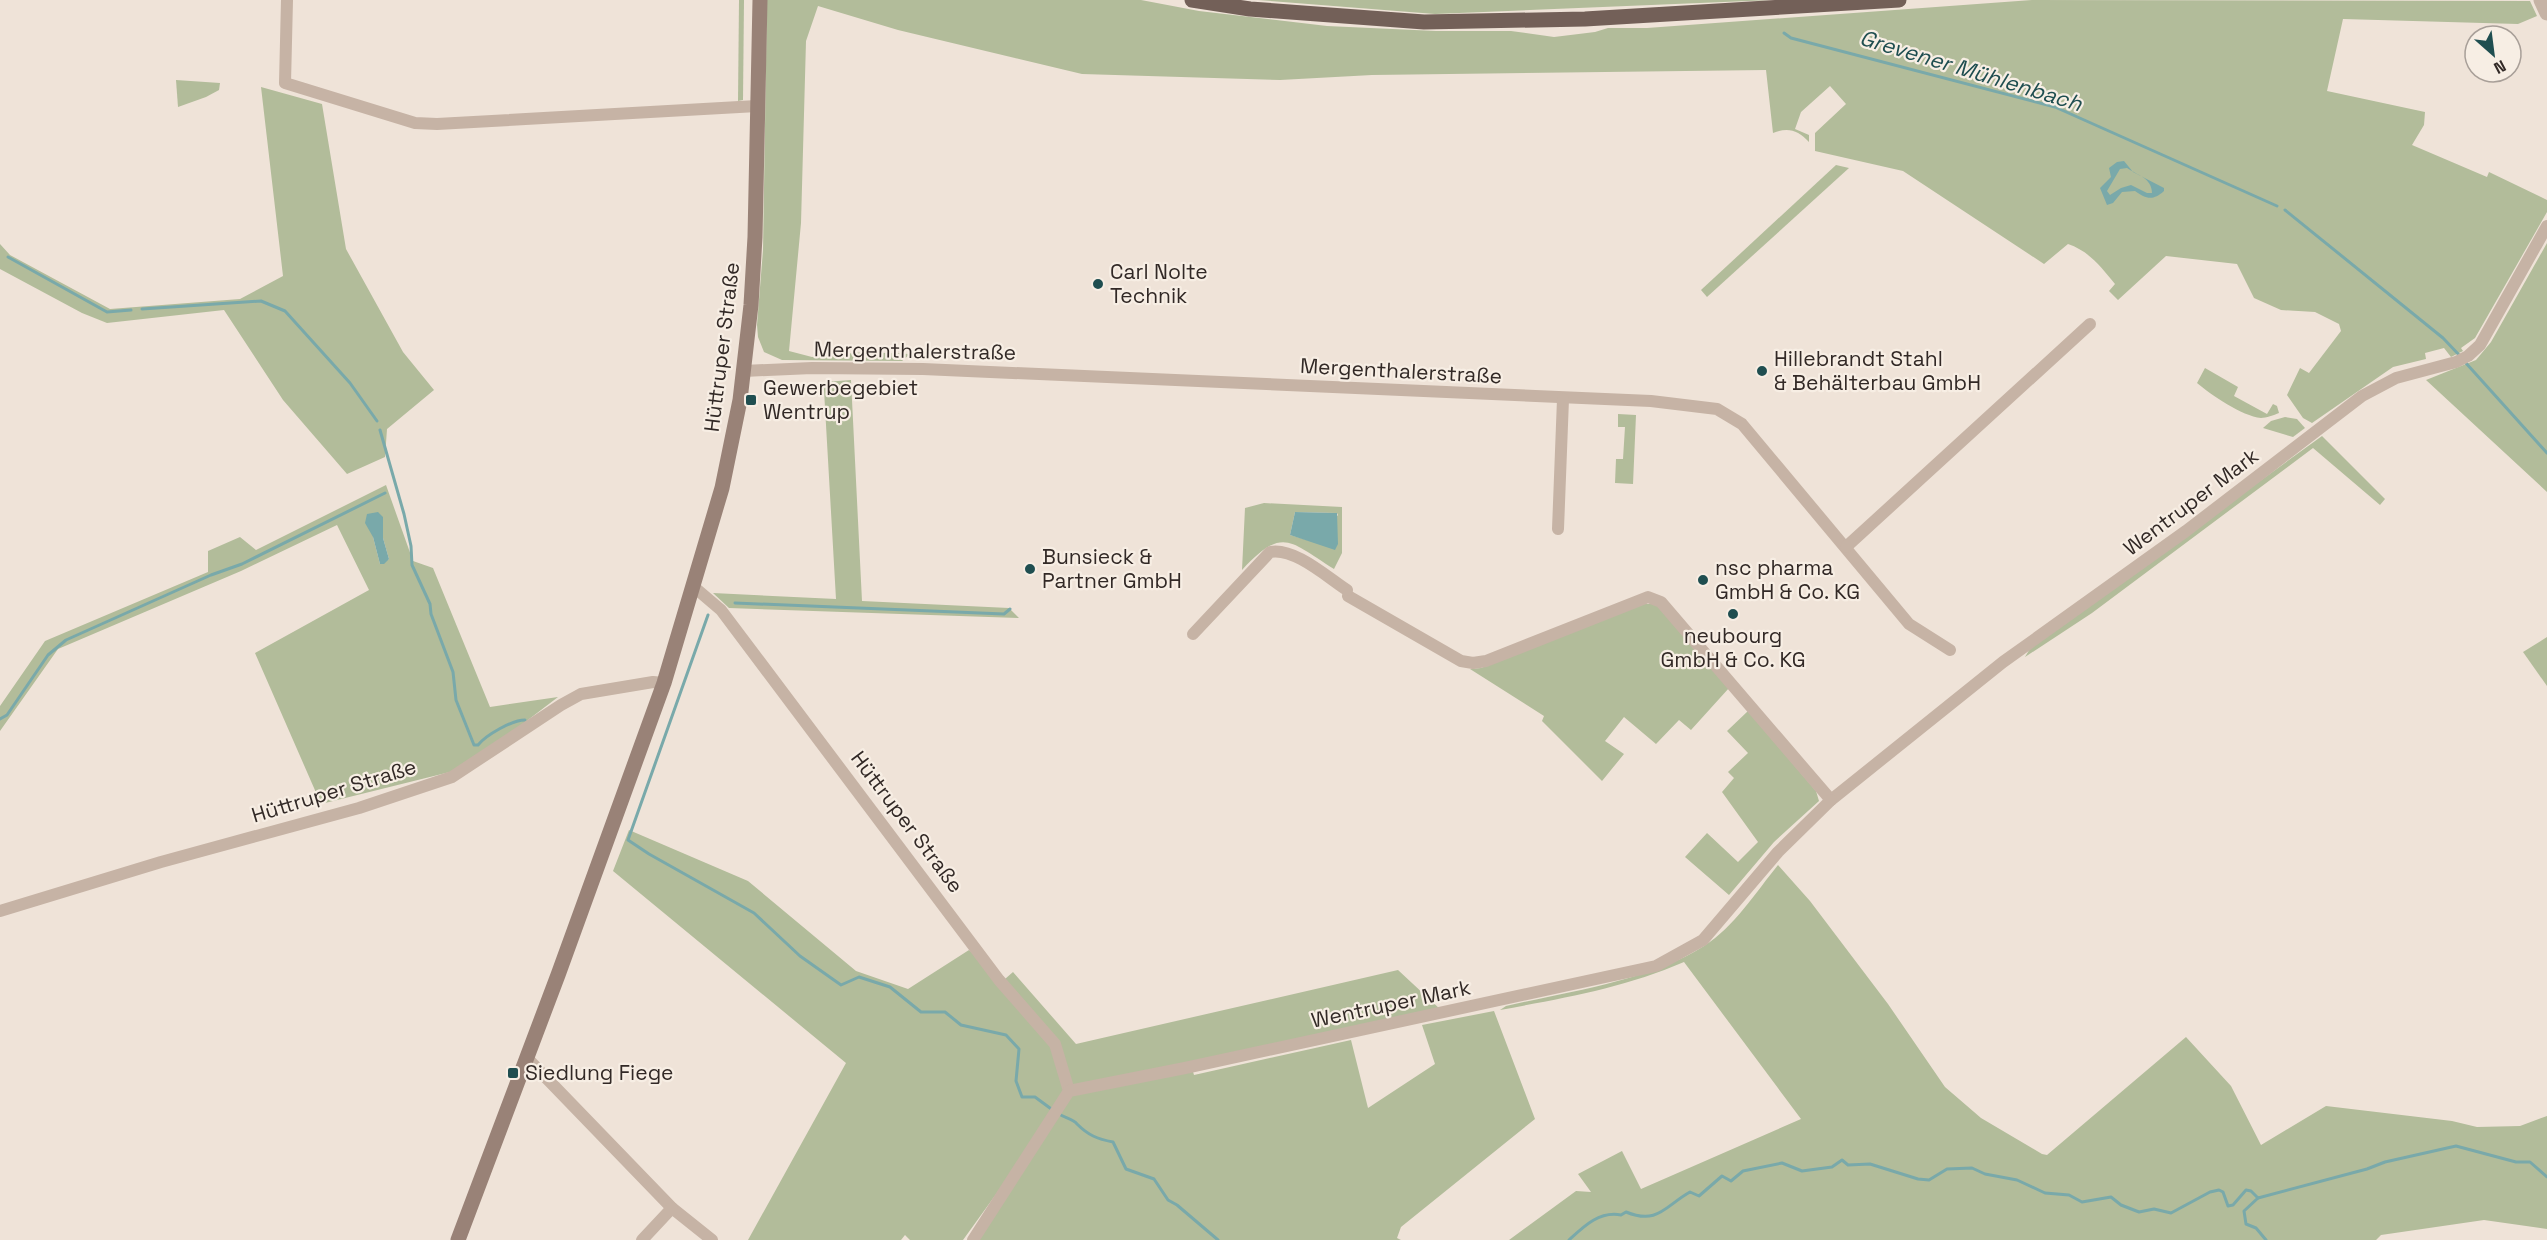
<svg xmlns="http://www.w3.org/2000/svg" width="2547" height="1240" font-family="'Space Grotesk',sans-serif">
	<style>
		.green { fill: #b2bc9a; fill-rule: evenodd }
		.water { fill: #79a9aa; fill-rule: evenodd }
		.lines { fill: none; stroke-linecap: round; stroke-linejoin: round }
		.stream { stroke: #79a9aa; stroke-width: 3 }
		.minor { stroke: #c6b3a5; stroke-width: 12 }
		.tertiary { stroke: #c6b3a5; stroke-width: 15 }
		.secondary { stroke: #998277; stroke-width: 15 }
		.primary { stroke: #736058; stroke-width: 15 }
		.poi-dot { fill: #1f4e50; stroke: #f7eee4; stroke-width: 2 }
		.labels { text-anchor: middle; stroke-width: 4.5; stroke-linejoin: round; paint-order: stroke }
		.poi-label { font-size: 21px; fill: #322926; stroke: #f7eee4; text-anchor: start }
		.street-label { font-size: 21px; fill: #322926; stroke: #f7eee4 }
		.water-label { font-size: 22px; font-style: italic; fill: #1f4e50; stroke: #f7eee4 }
	</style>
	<rect width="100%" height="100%" fill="#efe3d8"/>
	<g class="green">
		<polygon points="739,0 744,0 743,100 738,101"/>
		<path d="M767 0H1141L1199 11 1327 26 1436 31H1511L1554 37 1595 32 1608 28H1647L2032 0 2530 1 2537 16 2518 24 2343 19 2327 91 2425 112 2424 125 2412 145 2487 177 2489 172 2547 200V212L2475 338 2461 348 2463 351 2451 357 2444 348 2425 353 2426 359 2393 367 2312 423 2303 418 2287 395 2300 368 2309 373 2341 331 2339 324 2315 312 2281 310 2254 298 2237 264 2166 256 2118 300 2109 291 2115 284C2101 267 2089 251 2068 244L2044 264 1903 171 1815 151V133L1846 104 1830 86 1801 112 1795 129 1809 135V142C1798 130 1788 127 1773 133L1766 70 1372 75 1280 80 1082 74 898 30 818 6 806 41 801 223 789 351 812 357 865 352 910 354 902 361 782 360 764 352 758 337 757 325 763 250Z"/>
		<polygon points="1258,0 1772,0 1435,14"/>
		<polygon points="176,80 220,83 219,90 206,97 178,107"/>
		<polygon points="261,87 322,104 346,249 403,352 434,390 387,429 385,457 347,474 283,400 224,310 107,323 82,313 0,269 0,244 10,255 110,309 240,299 283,276"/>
		<polygon points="1836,165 1849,168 1707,297 1701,290"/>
		<polygon points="2547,243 2547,492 2426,380 2476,360 2491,342"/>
		<path d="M2205 368 2238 387 2234 396 2267 414 2273 404 2277 406 2279 413C2274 415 2266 418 2261 418 2242 416 2211 395 2197 383Z"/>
		<polygon points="851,380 862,601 1009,608 1019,618 729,608 713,593 836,599 824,390 825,382"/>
		<polygon points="1618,414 1636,415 1633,484 1615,483 1616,459 1623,459 1625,427 1618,427"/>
		<polygon points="2285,417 2297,419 2305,428 2293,437 2263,428 2271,421"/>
		<polygon points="2322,436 2385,499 2380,505 2313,448 2092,613 2025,657 2031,647"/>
		<path d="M386 485 413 561 433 568 490 707 558 697 503 739 450 772 321 804 255 653 369 590 337 525 241 571 58 649 0 731V706L45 641 208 572V551L240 537 256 550ZM383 517V538L389 559 380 564 373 537Z"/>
		<path d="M1264 503 1342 507V553L1334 569C1289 541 1283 526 1242 570L1245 508ZM1295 512 1337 513 1338 515 1314 542 1290 535Z"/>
		<polygon points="1643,604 1652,604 1661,607 1729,688 1691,730 1679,720 1656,744 1624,717 1605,741 1624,754 1602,781 1542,721 1544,716 1470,669 1481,668"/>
		<polygon points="2547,637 2547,686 2523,652"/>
		<polygon points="1748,711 1816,791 1819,801 1774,842 1729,895 1685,857 1707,833 1738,862 1758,842 1722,792 1734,778 1728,772 1748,753 1727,731"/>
		<polygon points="629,830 748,881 856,971 908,989 969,950 1005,979 1013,972 1076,1044 1398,970 1441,1010 1191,1065 1194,1075 1351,1040 1368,1108 1435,1064 1422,1025 1494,1011 1535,1119 1401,1227 1397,1238 1401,1240 977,1240 1007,1179 963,1240 910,1240 905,1235 901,1240 748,1240 846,1063 613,871"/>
		<path d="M1778 865 1810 901 1888 1004 1945 1087 1981 1118 2042 1154 2047 1155 2186 1037 2231 1086 2261 1145 2326 1106 2452 1121 2477 1127 2520 1126 2547 1116V1229L2484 1220 2381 1235 2376 1240H1509L1576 1191 1591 1192 1578 1174 1622 1151 1641 1189 1801 1119 1684 962C1624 988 1564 998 1500 1010L1506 1006C1567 992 1652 980 1704 946 1734 927 1756 892 1778 865Z"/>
	</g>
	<g class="water">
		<path d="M2124 161 2133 172 2164 188V191C2153 201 2146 199 2135 191L2122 192 2113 203 2107 205 2100 188 2111 177 2109 168 2117 162ZM2127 168C2137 175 2152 178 2152 193H2147L2131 185 2121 188 2110 195 2107 191 2120 169Z"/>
		<polygon points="378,512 383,517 383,538 389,559 384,564 380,564 373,537 365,523 367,514"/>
		<polygon points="1295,512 1337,513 1338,544 1335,550 1290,535"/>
	</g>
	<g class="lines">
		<g class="stream">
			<polyline points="1784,33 1791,38 2055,107 2277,206"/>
			<polyline points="2285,210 2443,338 2461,357"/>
			<polyline points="8,257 107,312 131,310"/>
			<polyline points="142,309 261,301 285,311 350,383 377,421"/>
			<polyline points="2465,362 2547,453"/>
			<path d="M380 430 404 514 411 546 412 565 430 604 431 614 453 672 456 700 474 745H478C486 735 512 720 525 720"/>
			<polyline points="735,603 1004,614 1010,609"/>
			<polyline points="708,615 628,840 649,854 754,913 800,956 841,985 859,977 890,987 921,1012 945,1012 961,1025 1006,1035 1019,1049 1016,1081 1022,1097 1035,1097 1054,1111"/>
			<polyline points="0,719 7,715 48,655 66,640 211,575 242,564 385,493"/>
			<path d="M1059 1114C1065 1118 1074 1119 1077 1124 1088 1135 1097 1139 1113 1142L1126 1169 1154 1179 1168 1200 1177 1205 1218 1240"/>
			<polyline points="2258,1198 2244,1211 2246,1224 2256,1228 2266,1240"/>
			<path d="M1569 1240C1584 1226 1599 1211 1621 1215L1626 1212C1658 1225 1665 1206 1690 1192L1699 1196 1722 1176 1731 1181 1743 1171 1782 1163 1802 1171 1832 1167 1842 1160 1848 1165 1870 1164 1918 1179 1929 1180 1947 1169 1972 1168 1985 1174 2017 1180 2045 1193 2069 1195 2082 1202 2111 1197 2121 1205 2139 1212 2154 1209 2171 1213 2210 1192 2219 1190 2223 1192 2228 1206 2233 1205 2246 1190 2251 1191 2258 1198 2367 1169 2385 1162 2456 1146 2516 1162H2530L2547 1177"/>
		</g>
		<g class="minor">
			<polyline points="287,0 285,83 415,123 437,124 757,106"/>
			<polyline points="744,371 812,368 923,369 1651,401 1717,409 1742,424 1909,624 1950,650"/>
			<polyline points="1558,529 1563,399"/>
			<polyline points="1846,547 2090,324"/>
			<polyline points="694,587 721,610 999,980 1055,1044 1069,1091"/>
			<polyline points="1348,596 1461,661 1473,663 1486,661 1648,597 1661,602 1831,800 2003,662 2186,531 2362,396 2396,378 2456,362 2468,356 2480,345 2547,226"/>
			<path d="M1193 634 1270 552C1294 547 1327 577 1347 590"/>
			<polyline points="0,911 161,862 359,808 452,777 561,705 581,694 653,682 664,683"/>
			<polyline points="527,1058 672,1208 712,1240"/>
			<polyline points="642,1240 672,1208"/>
			<polyline points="973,1240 1069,1091 1185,1068 1656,966 1703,940 1778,852 1831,800"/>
		</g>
		<polyline class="tertiary" points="2541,0 2547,13"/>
		<polyline class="secondary" points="458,1240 558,975 664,683 722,488 740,400 751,305 755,237 760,0"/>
		<polyline class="primary" points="1192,0 1250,9 1424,22 1585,19 1899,0"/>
	</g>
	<g class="poi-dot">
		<circle cx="1098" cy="284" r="6"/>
		<circle cx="1762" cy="371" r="6"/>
		<rect x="745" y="394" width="12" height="12" rx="3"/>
		<circle cx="1030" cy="569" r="6"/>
		<circle cx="1703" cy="580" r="6"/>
		<circle cx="1733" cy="614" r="6"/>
		<rect x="507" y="1067" width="12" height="12" rx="3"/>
	</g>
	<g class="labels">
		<g class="poi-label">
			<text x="1110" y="279">Carl Nolte<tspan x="1110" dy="24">Technik</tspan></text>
			<text x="1774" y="366">Hillebrandt Stahl<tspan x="1774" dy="24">&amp; Behälterbau GmbH</tspan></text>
			<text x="763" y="395">Gewerbegebiet<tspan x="763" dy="24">Wentrup</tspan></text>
			<text x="1042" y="564">Bunsieck &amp;<tspan x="1042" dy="24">Partner GmbH</tspan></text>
			<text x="1715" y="575">nsc pharma<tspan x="1715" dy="24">GmbH &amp; Co. KG</tspan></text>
			<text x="1733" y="643" text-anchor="middle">neubourg<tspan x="1733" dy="24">GmbH &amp; Co. KG</tspan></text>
			<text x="525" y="1080">Siedlung Fiege</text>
		</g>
		<g class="street-label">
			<text transform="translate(722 347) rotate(-83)" y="7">Hüttruper Straße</text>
			<text transform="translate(915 351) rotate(1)" y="7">Mergenthalerstraße</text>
			<text transform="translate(1401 371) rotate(3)" y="7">Mergenthalerstraße</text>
			<text transform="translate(2191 502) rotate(-37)" y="7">Wentruper Mark</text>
			<text transform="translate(334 791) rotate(-17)" y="7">Hüttruper Straße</text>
			<text transform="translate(907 822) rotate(53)" y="7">Hüttruper Straße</text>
			<text transform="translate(1391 1004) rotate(-12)" y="7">Wentruper Mark</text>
		</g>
		<g class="water-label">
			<text transform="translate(1971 70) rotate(17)" y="8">Grevener Mühlenbach</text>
		</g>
	</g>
	<g transform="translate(2493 54) rotate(152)"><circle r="28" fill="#f7eee4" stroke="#a89f98" stroke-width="1.5"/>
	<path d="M0-4.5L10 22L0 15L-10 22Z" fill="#1f4e50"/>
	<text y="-9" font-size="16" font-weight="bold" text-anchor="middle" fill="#322926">N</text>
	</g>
</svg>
